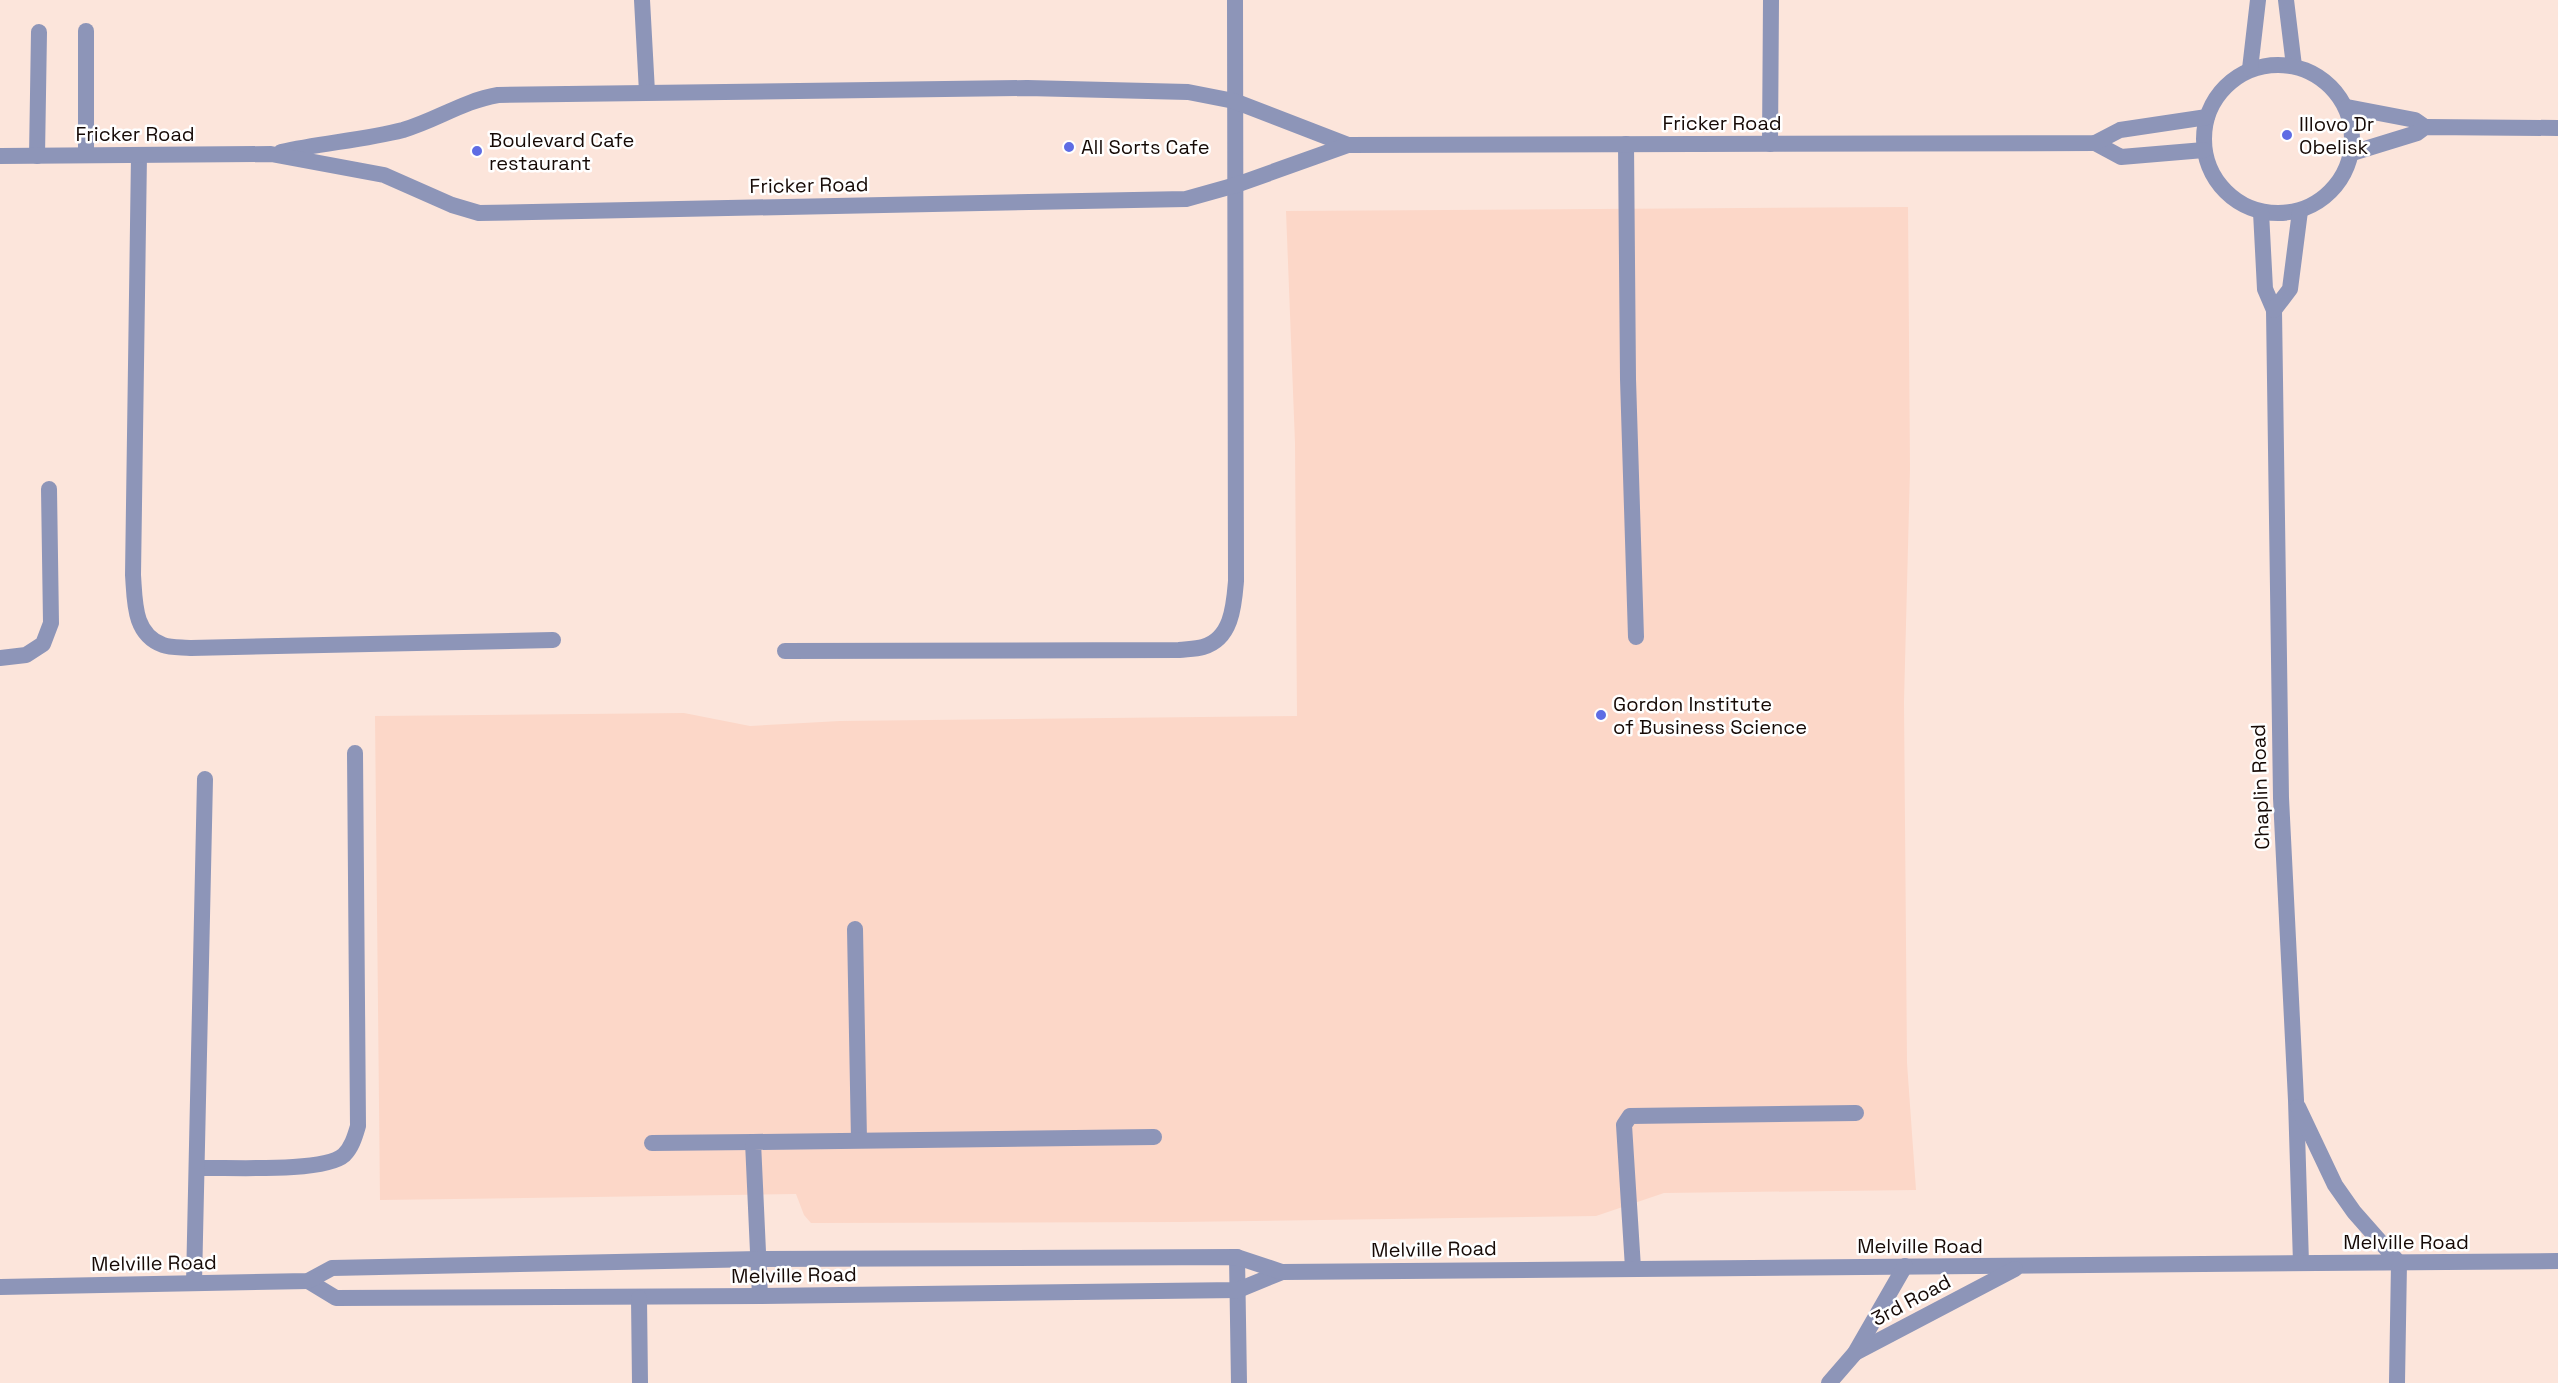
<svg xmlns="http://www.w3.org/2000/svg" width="2558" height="1383" font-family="'Space Grotesk',sans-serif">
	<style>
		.built { fill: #fcd7c8 }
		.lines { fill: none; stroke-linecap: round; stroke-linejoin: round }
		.service { stroke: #8d95b8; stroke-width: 16 }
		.minor { stroke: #8d95b8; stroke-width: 16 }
		.poi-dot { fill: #5e6ce4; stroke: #fff; stroke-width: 2 }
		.labels { text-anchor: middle; stroke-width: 5; stroke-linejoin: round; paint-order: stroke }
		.street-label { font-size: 20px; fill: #160a06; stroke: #fff }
		.poi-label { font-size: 20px; fill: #160a06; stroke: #fff; text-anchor: start }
	</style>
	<rect width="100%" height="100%" fill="#fce5db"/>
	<polygon class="built" points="1908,207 1910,469 1904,702 1907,1063 1916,1190 1664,1193 1596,1216 1180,1222 811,1223 804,1215 796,1194 380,1200 375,716 684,713 750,726 840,721 1297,716 1295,443 1286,211"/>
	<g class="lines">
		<g class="service">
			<polyline points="642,0 647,92"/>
			<polyline points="1626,144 1628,379 1636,637"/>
			<polyline points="1770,144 1771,0"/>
			<polyline points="86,155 86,31"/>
			<path d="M139 155 133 575C135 601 133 634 163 645 171 648 183 647 191 648L553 640"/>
			<polyline points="37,156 39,32"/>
			<path d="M785 651 1179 650C1187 649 1196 649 1203 647 1232 639 1234 605 1236 581L1235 0"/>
			<polyline points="0,658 26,655 43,644 51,623 49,489"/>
			<polyline points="855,929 859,1140"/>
			<polyline points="652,1143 753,1142"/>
			<polyline points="1237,1257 1239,1383"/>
			<polyline points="1633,1268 1624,1125 1630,1116 1856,1113"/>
			<polyline points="760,1296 753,1142 1154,1137"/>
		</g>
		<g class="minor">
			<polyline points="2286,0 2294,66"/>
			<circle cx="2278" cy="139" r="74"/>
			<polyline points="2250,69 2258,0"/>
			<polyline points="2347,107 2415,120 2425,127"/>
			<polyline points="2095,143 2121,157 2204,150"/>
			<path d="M281 152C321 143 364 140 403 130 437 120 463 101 498 95L1027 88 1188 92 1234 101 1348 145"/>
			<polyline points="2352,153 2417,133 2425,127 2558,128"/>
			<polyline points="0,156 271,154 384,175 452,205 479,213 1186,199 1236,185 1348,145 2095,143 2120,130 2207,117"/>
			<polyline points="2261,212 2265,289 2274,310 2281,798 2296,1100 2301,1263"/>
			<polyline points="2274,310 2290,289 2300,211"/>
			<polyline points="2298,1107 2335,1185 2354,1212 2399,1263 2397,1383"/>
			<path d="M197 1168C227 1167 324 1173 344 1155 352 1147 355 1136 358 1126L355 753"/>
			<polyline points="308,1281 336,1298 760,1296 1238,1290 1282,1272"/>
			<polyline points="194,1283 205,779"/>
			<polyline points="0,1287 308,1281 332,1268 759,1259 1237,1257 1282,1272 2558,1261"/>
			<polyline points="639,1298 640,1383"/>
			<polyline points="1855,1353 2015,1269"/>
			<polyline points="1829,1383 1855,1353 1905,1266"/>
		</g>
	</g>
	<g class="poi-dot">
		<circle cx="2287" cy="135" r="6"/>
		<circle cx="1069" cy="147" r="6"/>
		<circle cx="477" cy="151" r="6"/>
		<circle cx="1601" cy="715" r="6"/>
	</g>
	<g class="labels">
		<g class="street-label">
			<text x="1722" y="130">Fricker Road</text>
			<text x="135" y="141">Fricker Road</text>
			<text transform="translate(809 185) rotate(-1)" y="7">Fricker Road</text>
			<text transform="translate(2260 787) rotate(-92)" y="7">Chaplin Road</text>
			<text x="2406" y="1249">Melville Road</text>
			<text x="1920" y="1253">Melville Road</text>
			<text transform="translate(1434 1249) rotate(-1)" y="7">Melville Road</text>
			<text transform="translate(154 1263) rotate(-1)" y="7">Melville Road</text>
			<text transform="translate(794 1275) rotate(-1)" y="7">Melville Road</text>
			<text transform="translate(1911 1300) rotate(-28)" y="7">3rd Road</text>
		</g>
		<g class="poi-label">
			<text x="2299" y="131">Illovo Dr<tspan x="2299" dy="23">Obelisk</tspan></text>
			<text x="489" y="147">Boulevard Cafe<tspan x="489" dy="23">restaurant</tspan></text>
			<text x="1081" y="154">All Sorts Cafe</text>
			<text x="1613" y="711">Gordon Institute<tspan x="1613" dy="23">of Business Science</tspan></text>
		</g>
	</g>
</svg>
